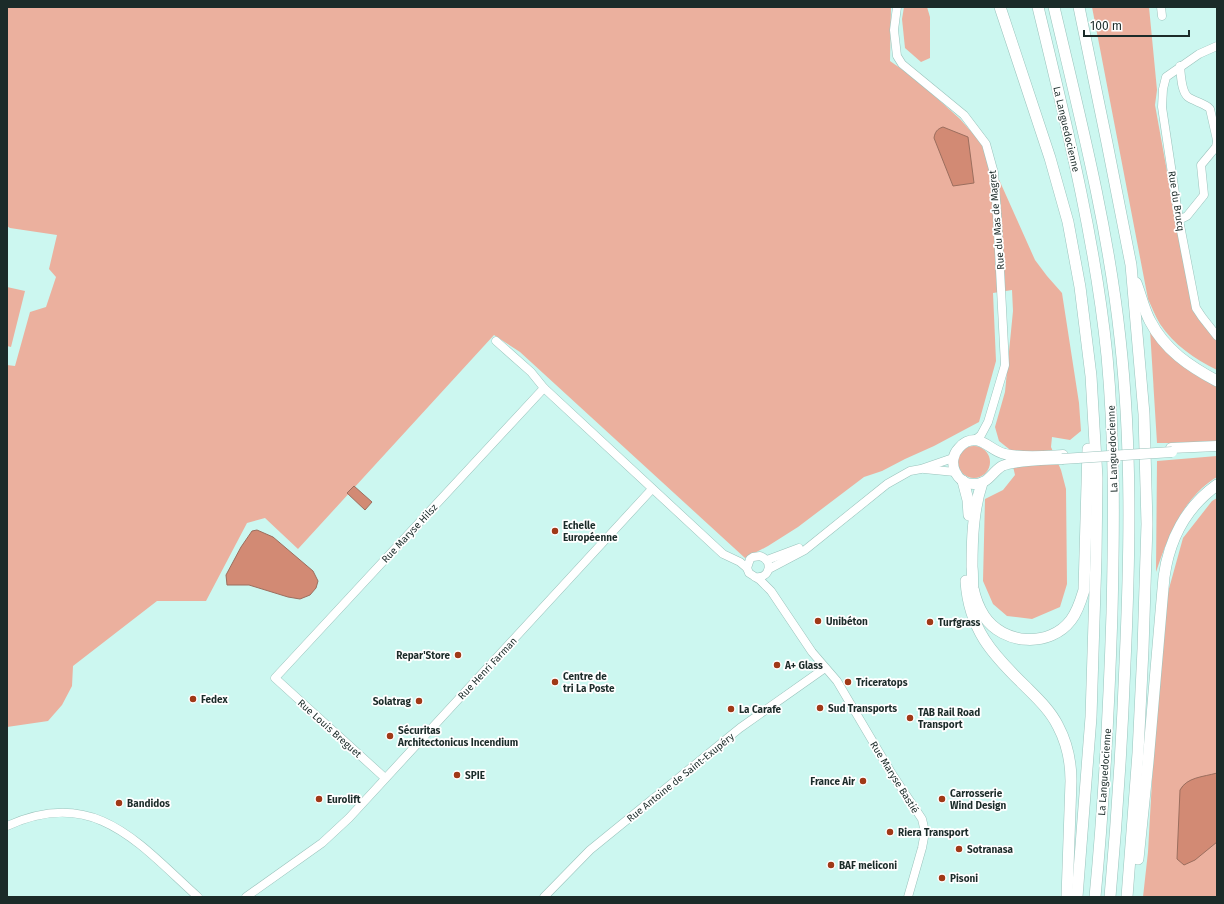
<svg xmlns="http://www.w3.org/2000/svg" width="1224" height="904" font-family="'Fira Sans',sans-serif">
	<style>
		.green { fill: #ebb09e }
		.water { fill: #d28a74; stroke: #9b6e5e }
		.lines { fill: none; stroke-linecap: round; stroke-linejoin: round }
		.minor-casing { stroke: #9ac3bc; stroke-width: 9 }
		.major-casing { stroke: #9ac3bc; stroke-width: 11 }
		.highway-casing { stroke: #9ac3bc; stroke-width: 12 }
		.minor { stroke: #fff; stroke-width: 8 }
		.major { stroke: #fff; stroke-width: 10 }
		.highway { stroke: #fff; stroke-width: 11 }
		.major-bridge-casing { stroke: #9ac3bc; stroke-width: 11; stroke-linecap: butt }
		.major-bridge { stroke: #fff; stroke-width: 10 }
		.poi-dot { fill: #a03917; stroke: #fff; stroke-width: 1.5 }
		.labels { text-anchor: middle; stroke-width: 3.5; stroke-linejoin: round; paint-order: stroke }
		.street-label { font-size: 10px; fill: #1b2b29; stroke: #fff }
		.poi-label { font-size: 10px; font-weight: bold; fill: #1b2b29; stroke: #fff; text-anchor: start }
	</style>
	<rect width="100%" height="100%" fill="#ccf7f0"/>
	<g class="green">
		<polygon points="7,7 891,7 890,61 927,87 929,91 960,119 984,146 1035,260 1047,276 1062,293 1079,403 1081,431 1070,440 1052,437 1051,447 1061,470 1066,489 1067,584 1060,607 1032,619 1007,616 993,604 983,581 985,499 1003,490 1015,475 1009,449 999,441 995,427 1005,392 1013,311 1012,290 993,293 996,361 979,422 934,446 905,459 882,471 864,477 798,527 768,546 745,558 520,352 494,335 298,549 265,518 247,523 206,601 157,601 73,666 72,686 62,705 48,721 7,727 7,365 15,366 30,312 46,307 56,277 49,269 57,235 10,228 7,226"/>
		<polygon points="904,7 927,7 930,17 930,58 921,62 905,48 902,19"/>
		<path d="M1092 7H1149L1157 90 1155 105 1187 282 1196 313 1217 340V370C1195 359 1174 345 1160 324 1155 316 1152 307 1148 299Z"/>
		<polygon points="7,287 25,291 11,347 7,346"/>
		<polygon points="1150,330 1217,384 1217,443 1157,443"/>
		<circle cx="974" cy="462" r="16"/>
		<path d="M1217 456V477C1211 480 1207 484 1202 488 1177 512 1167 540 1156 572L1157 461Z"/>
		<polygon points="1217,498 1217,897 1143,897 1148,852 1158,674 1165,603 1183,538 1212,501"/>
	</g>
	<g class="water">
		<path d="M943 127 968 137 974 183 953 186 934 138C935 132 937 129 943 127Z"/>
		<polygon points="354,486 372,502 365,510 347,493"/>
		<polygon points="257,530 273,537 313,571 318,581 316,588 310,595 300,599 288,597 249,585 227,585 226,575 241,547 252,531"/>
		<path d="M1217 773V842L1195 860 1184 865 1177 859 1180 790C1187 777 1203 777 1217 773Z"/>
	</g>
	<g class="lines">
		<g class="minor-casing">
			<g id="minor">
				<polyline points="897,7 894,30 897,56 902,64 964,115 986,144 994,173 997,213 1005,365 988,422 981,435 975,440"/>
				<polyline points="1161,7 1162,16"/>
				<polyline points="1217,46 1199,54 1166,77 1163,89 1162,107 1179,220 1196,308 1202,317 1217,336"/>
				<path d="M1180 66C1181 75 1181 91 1188 97 1194 101 1202 103 1208 107L1210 109 1217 140"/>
				<polyline points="1179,220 1187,216 1204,195 1201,165 1216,147 1217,142"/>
				<polyline points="496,341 531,372 544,388 723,554 740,562 747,568"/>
				<polyline points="924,469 955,472"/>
				<polyline points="767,560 799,548"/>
				<polyline points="769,569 805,550 887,484 910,471 921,469 953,458"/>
				<path d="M755 577C770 579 774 561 760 556L753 557 750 559 747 568 749 573 760 580 771 591 812 652 837 681 892 774 922 819 925 832 922 848 908 897"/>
				<polyline points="385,778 275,678 544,388"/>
				<path d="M7 826C95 786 138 843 198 897"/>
				<polyline points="246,897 322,843 349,818 652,489"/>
				<polyline points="544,897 590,850 740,728 825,668"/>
			</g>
		</g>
		<g class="major-casing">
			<g id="major">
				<polyline points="1171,448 1217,446"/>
				<path d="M1062 459C1046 460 1016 460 1002 466 992 472 988 484 975 484 956 485 946 461 959 448 963 443 969 440 975 440 986 441 994 452 1005 454 1023 458 1044 456 1063 455"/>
			</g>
		</g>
		<g class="highway-casing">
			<g id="highway">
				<polyline points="1000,7 1050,158 1068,222 1080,287 1091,376 1097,478 1096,557 1091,717 1077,897"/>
				<path d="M1038 7C1066 123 1095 238 1107 356 1115 442 1114 527 1112 613 1109 708 1104 803 1095 897"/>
				<path d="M1054 7C1080 117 1108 226 1120 338 1132 447 1130 554 1125 663 1122 741 1117 819 1110 897"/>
				<polyline points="1079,7 1107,143 1131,265 1144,414 1147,524 1143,649 1138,753 1127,897"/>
				<path d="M1136 283C1141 296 1144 310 1150 321 1165 350 1189 366 1217 381"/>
				<polyline points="963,481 968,500 969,515"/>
				<path d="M982 483C973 510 972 539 972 567 973 574 972 582 973 588 975 598 979 608 984 616 1003 645 1050 648 1071 620 1078 611 1081 600 1084 590L1088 449"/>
				<path d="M966 581C969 629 992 654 1025 686 1037 698 1050 710 1058 726 1067 743 1071 762 1071 781L1067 897"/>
				<path d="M1138 859 1148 762 1164 577C1169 540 1186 507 1217 485"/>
			</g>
		</g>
		<use href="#minor" class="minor"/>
		<use href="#major" class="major"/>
		<use href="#highway" class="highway"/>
		<g class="major-bridge-casing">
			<polyline id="major-bridge" points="1062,459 1172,452"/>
		</g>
		<use href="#major-bridge" class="major-bridge"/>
	</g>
	<g class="poi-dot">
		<circle cx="555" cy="531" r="4"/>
		<circle cx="818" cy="621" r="4"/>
		<circle cx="930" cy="622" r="4"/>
		<circle cx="458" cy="655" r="4"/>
		<circle cx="777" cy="665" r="4"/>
		<circle cx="555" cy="682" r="4"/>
		<circle cx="848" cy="682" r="4"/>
		<circle cx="193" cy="699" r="4"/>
		<circle cx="419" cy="701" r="4"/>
		<circle cx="820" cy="708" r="4"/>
		<circle cx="731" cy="709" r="4"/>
		<circle cx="910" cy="718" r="4"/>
		<circle cx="390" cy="736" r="4"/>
		<circle cx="457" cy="775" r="4"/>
		<circle cx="863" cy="781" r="4"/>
		<circle cx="319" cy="799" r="4"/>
		<circle cx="942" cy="799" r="4"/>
		<circle cx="119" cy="803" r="4"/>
		<circle cx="890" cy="832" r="4"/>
		<circle cx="959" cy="849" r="4"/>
		<circle cx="831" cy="865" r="4"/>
		<circle cx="942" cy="878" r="4"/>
	</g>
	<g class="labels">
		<g class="street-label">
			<text transform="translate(1067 129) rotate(77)" y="4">La Languedocienne</text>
			<text transform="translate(1177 201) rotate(81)" y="4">Rue du Brucq</text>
			<text transform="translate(996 220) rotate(-95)" y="4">Rue du Mas de Magret</text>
			<text transform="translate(1112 449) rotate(-92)" y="4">La Languedocienne</text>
			<text transform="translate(409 533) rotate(-47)" y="4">Rue Maryse Hilsz</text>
			<text transform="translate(487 668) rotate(-47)" y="4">Rue Henri Farman</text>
			<text transform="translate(330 728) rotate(42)" y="4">Rue Louis Breguet</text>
			<text transform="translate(1104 772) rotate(-86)" y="4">La Languedocienne</text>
			<text transform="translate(680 777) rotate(-39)" y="4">Rue Antoine de Saint-Exupéry</text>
			<text transform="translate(895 777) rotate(58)" y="4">Rue Maryse Bastié</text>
		</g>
		<g class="poi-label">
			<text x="563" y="529">Echelle<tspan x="563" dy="12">Européenne</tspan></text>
			<text x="826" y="625">Unibéton</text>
			<text x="938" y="626">Turfgrass</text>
			<text x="450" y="659" text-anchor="end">Repar'Store</text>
			<text x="785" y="669">A+ Glass</text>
			<text x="563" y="680">Centre de<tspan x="563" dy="12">tri La Poste</tspan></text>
			<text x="856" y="686">Triceratops</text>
			<text x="201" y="703">Fedex</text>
			<text x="411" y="705" text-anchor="end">Solatrag</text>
			<text x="828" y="712">Sud Transports</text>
			<text x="739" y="713">La Carafe</text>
			<text x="918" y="716">TAB Rail Road<tspan x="918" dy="12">Transport</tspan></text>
			<text x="398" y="734">Sécuritas<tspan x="398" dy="12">Architectonicus Incendium</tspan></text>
			<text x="465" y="779">SPIE</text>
			<text x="855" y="785" text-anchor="end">France Air</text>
			<text x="950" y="797">Carrosserie<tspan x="950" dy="12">Wind Design</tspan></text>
			<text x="327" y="803">Eurolift</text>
			<text x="127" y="807">Bandidos</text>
			<text x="898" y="836">Riera Transport</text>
			<text x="967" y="853">Sotranasa</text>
			<text x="839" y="869">BAF meliconi</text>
			<text x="950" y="882">Pisoni</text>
		</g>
	</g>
	<rect width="1224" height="904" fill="none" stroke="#1b2b29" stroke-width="16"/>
	<path d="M1084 30v6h105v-6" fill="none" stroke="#1b2b29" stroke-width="2"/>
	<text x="1090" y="30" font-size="12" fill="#1b2b29" stroke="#ffffff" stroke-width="3" paint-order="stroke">100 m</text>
</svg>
